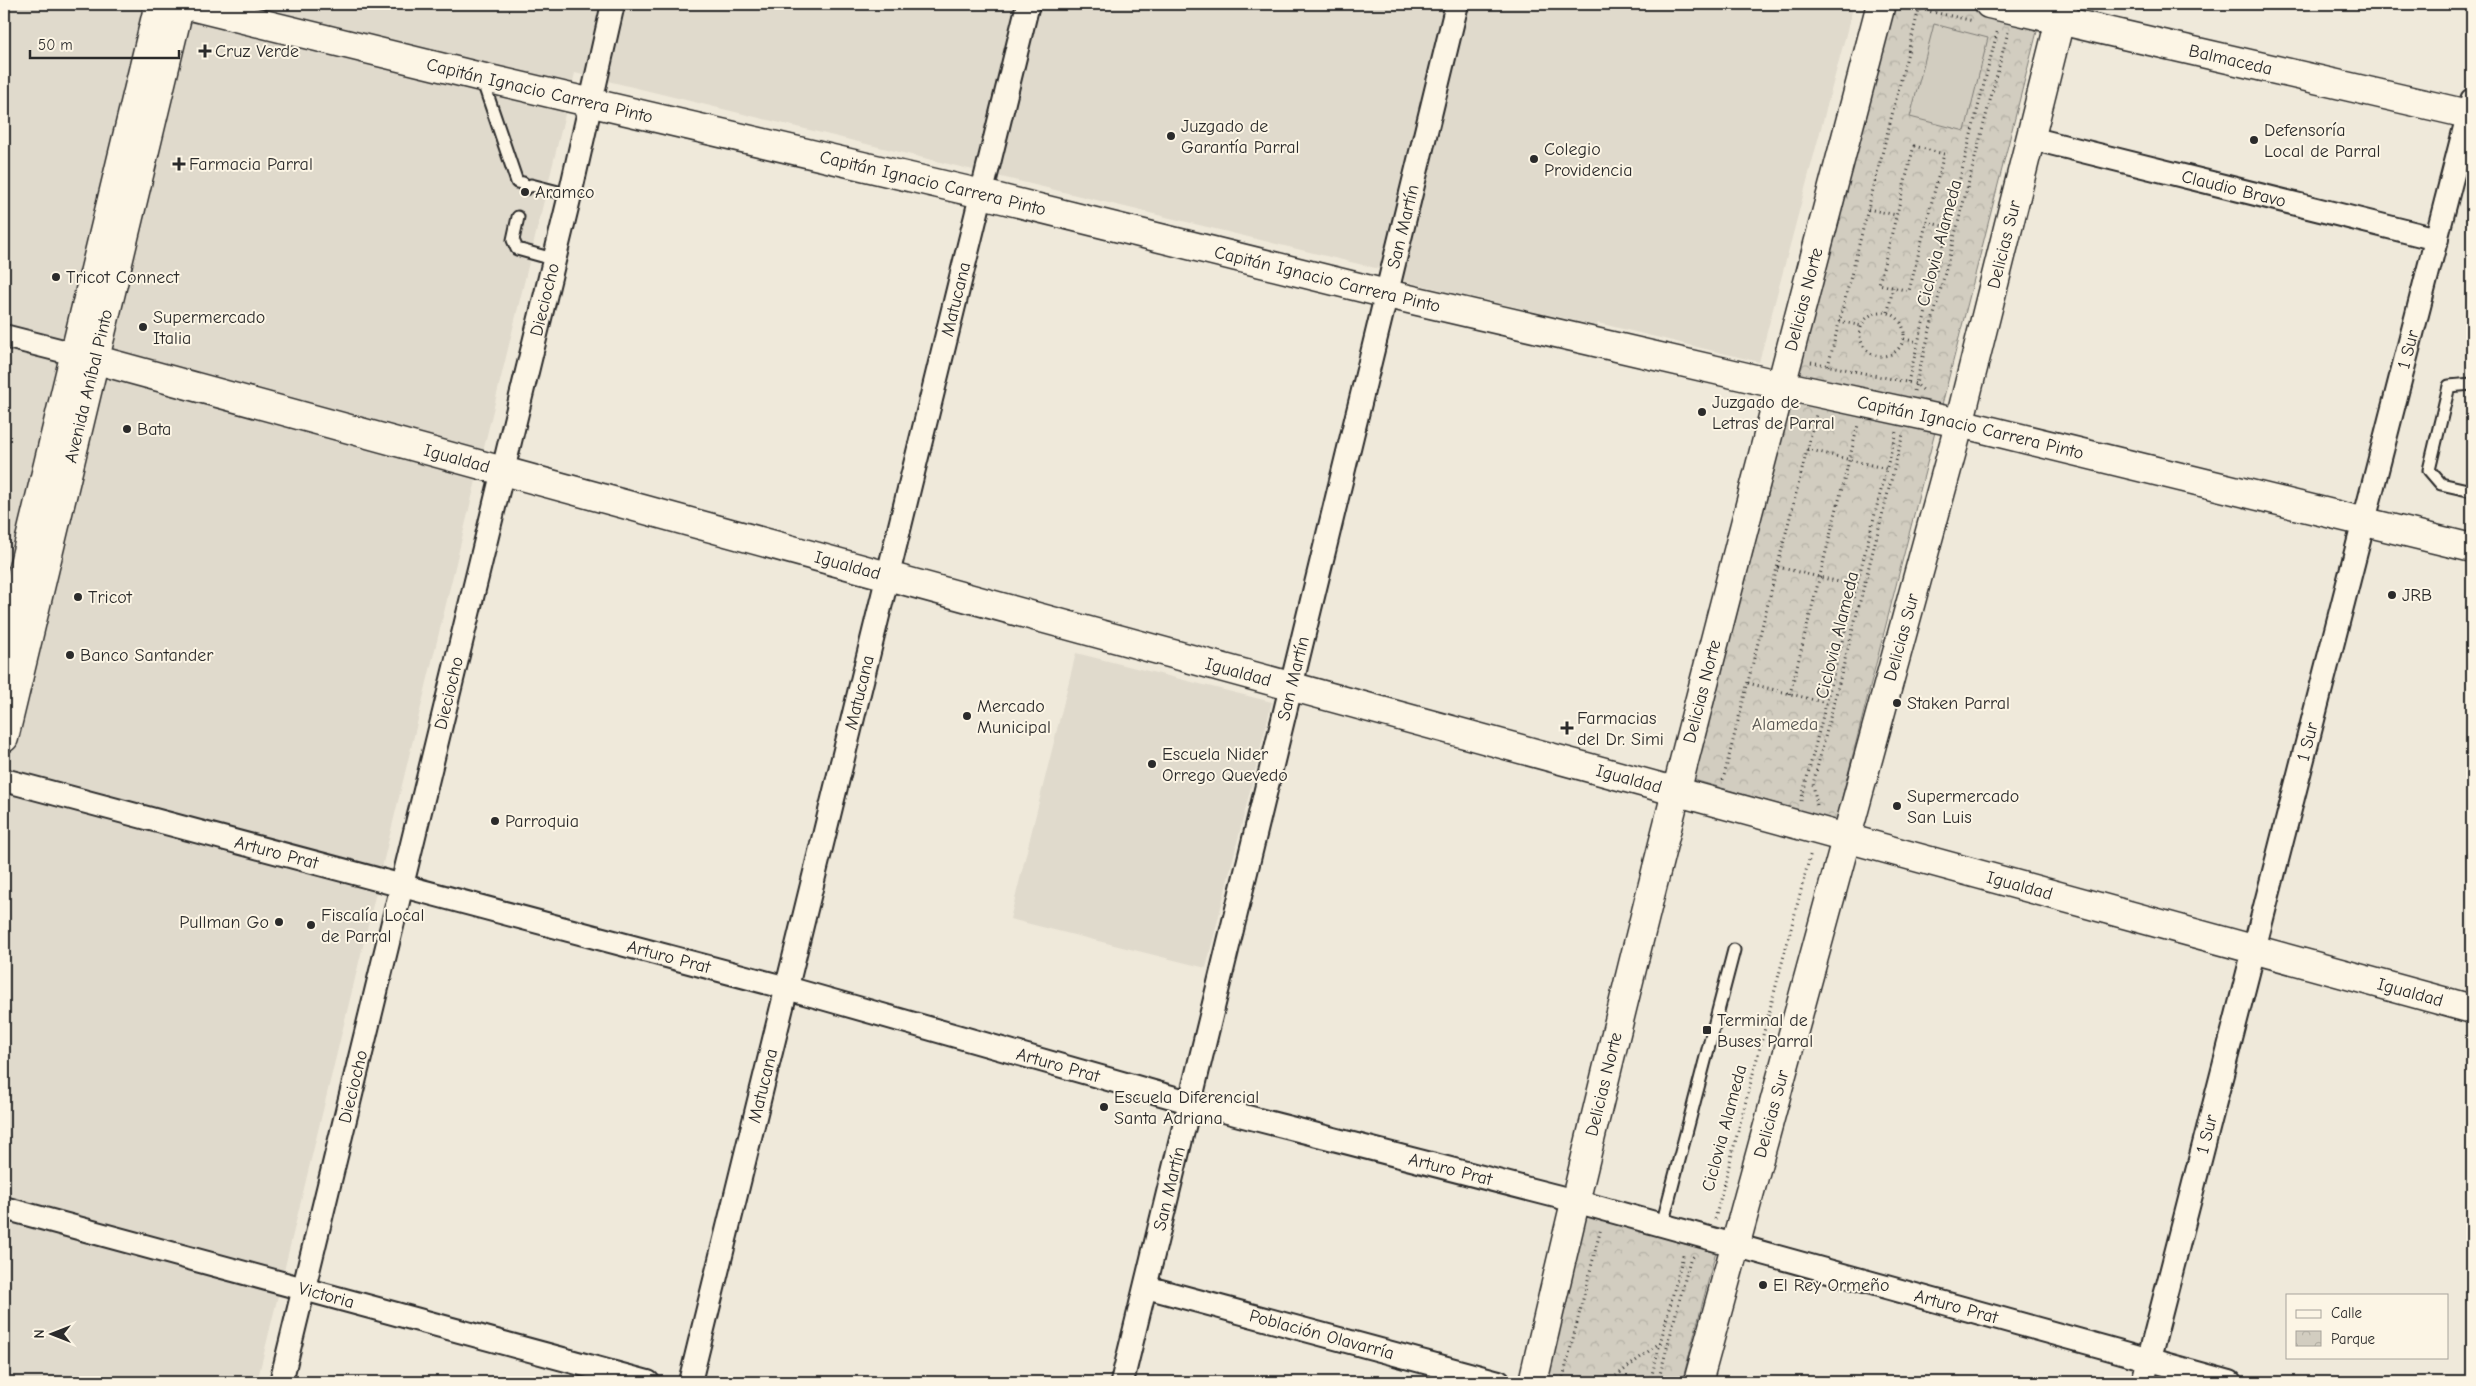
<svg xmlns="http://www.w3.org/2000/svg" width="2476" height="1386" font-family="'Comic Neue',sans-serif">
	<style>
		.built { fill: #e0dacc }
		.park { fill: url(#park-crowns); stroke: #7e7c76 }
		.garden { fill: #d2cdc0; stroke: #7e7c76 }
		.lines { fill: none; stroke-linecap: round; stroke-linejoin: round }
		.lane-casing { stroke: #2b2b2b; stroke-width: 15 }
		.street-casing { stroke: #2b2b2b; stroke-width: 26 }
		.secondary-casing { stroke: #2b2b2b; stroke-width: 31 }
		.primary-casing { stroke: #2b2b2b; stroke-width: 31 }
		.path { stroke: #2b2b2b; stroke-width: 3; stroke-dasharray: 1 4; stroke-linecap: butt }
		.lane { stroke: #fcf5e5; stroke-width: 11 }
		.street { stroke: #fcf5e5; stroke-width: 22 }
		.secondary { stroke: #fcf5e5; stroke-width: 28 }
		.primary { stroke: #fcf5e5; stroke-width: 28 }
		.poi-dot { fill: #2b2b2b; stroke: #fcf5e5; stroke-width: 2 }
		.labels { text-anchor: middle; stroke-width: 4; stroke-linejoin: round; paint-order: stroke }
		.poi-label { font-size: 18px; fill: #2b2b2b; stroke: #fcf5e5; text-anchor: start }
		.street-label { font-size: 18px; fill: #2b2b2b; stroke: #fcf5e5 }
		.park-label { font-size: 18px; fill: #555450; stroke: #fcf5e5 }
	</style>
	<defs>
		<pattern id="park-crowns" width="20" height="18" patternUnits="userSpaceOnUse" patternTransform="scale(1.25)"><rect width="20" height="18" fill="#d2cdc0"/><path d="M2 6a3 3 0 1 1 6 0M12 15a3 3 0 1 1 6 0" fill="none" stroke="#b4b0a5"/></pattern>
	</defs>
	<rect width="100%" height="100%" fill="#efe9da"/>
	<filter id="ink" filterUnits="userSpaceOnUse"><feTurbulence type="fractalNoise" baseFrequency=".02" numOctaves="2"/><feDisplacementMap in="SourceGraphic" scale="10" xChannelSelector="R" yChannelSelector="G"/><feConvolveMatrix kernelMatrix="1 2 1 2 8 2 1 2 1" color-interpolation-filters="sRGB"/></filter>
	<g filter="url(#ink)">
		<g class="built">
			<polygon points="4,4 1854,4 1759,362 1598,323 1597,326 1403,281 1404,275 575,73 257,1382 4,1382"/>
			<polygon points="1076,653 1272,702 1206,968 1010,919"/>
		</g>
		<g class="park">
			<polygon points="1894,4 2044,4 1836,821 1694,780"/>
			<polygon points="1587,1214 1716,1251 1682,1382 1545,1382"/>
		</g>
		<polygon class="garden" points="1934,24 1988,38 1965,131 1910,117"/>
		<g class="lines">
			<g class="lane-casing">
				<g id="lane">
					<polyline points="482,79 517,182 523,183 525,189 531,185 570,195"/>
					<polyline points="518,217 513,240 517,249 553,259"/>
					<polyline points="2472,384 2449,386 2429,470 2441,484 2472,491"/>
					<polyline points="1662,1225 1734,950"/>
				</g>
			</g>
			<g class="street-casing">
				<g id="street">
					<path id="s1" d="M2030 138 2437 239"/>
					<polyline points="4,336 75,354"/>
					<path id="s2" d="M4 780 787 988 1189 1102 1575 1201 2230 1382"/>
					<path id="s3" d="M4 1208 648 1382"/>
					<path id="s4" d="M1146 1287 1499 1382"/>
					<path id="s5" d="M281 1382 570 195 613 4"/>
					<path id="s6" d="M690 1382 1028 4"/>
					<path id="s7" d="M1122 1382 1457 4"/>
					<path id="s8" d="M2143 1382 2472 100"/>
				</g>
			</g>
			<g class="secondary-casing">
				<g id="secondary">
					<path id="s9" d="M182 4 481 77 982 194 1387 294 1781 385 1959 423 2472 548"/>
					<path id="s10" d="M1989 4 2472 115"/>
					<path id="s11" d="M75 354 2472 1009"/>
					<path id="s12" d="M1533 1382C1639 920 1761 462 1881 4"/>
					<path id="s13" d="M1698 1382 1955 440 2064 4"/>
				</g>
			</g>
			<g class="primary-casing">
				<g id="primary">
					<polyline points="4,647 159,4"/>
					<path id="s14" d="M4 738 180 4"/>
				</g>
			</g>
			<g class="path">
				<polyline points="1919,9 1920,4"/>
				<polygon points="1914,146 1944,154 1909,291 1879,284"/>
				<polyline points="1868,209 1896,215"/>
				<polyline points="1926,222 1947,227"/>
				<polyline points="1888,312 1893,287"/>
				<circle cx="1882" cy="334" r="22"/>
				<polyline points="1839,321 1862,326"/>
				<polyline points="1904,339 1918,342"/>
				<polyline points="1811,362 1916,384 1924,391"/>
				<polyline points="1828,366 1919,9 1974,21"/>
				<polyline points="1908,382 1998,29"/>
				<polyline points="1914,391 2008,32"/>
				<polyline points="1807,449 1887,469"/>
				<polyline points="1778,567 1856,586"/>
				<polyline points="1748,683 1826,703"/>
				<polyline points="1790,694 1858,425"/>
				<polyline points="1723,780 1816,415"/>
				<polyline points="1801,801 1896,432"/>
				<polyline points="1817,805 1813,784 1903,434"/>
				<polyline points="1715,1219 1811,852"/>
				<polyline points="1562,1382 1601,1228"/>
				<polyline points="1608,1382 1661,1342"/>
				<polyline points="1650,1382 1684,1252"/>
				<polyline points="1658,1382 1690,1260 1694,1256"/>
			</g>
			<use href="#lane" class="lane"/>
			<use href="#street" class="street"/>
			<use href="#secondary" class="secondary"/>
			<use href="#primary" class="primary"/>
		</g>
	</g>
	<g class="poi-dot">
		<path d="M202.5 43.5h5v5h5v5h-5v5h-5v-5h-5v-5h5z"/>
		<circle cx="1171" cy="136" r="5"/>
		<circle cx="2254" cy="140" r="5"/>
		<circle cx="1534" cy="159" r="5"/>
		<path d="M176.5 156.5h5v5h5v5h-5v5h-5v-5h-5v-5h5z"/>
		<circle cx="525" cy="192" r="5"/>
		<circle cx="56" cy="277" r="5"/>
		<circle cx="143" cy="327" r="5"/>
		<circle cx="1702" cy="412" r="5"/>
		<circle cx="127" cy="429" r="5"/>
		<circle cx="2392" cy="595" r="5"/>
		<circle cx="78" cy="597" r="5"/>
		<circle cx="70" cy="655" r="5"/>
		<circle cx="1897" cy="703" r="5"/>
		<circle cx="967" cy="716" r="5"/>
		<path d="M1564.5 720.5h5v5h5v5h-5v5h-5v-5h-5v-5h5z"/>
		<circle cx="1152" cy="764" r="5"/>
		<circle cx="1897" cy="806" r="5"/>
		<circle cx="495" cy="821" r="5"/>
		<circle cx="279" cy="922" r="5"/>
		<circle cx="311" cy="925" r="5"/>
		<rect x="1702" y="1025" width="10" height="10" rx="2.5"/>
		<circle cx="1104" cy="1107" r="5"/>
		<circle cx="1763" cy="1285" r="5"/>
	</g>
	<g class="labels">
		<g class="poi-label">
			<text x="215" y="57">Cruz Verde</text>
			<text x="1181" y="132">Juzgado de<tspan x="1181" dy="21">Garantía Parral</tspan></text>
			<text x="2264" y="136">Defensoría<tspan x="2264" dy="21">Local de Parral</tspan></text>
			<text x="1544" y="155">Colegio<tspan x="1544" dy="21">Providencia</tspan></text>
			<text x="189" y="170">Farmacia Parral</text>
			<text x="535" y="198">Aramco</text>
			<text x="66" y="283">Tricot Connect</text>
			<text x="153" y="323">Supermercado<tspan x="153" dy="21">Italia</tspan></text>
			<text x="1712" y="408">Juzgado de<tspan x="1712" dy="21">Letras de Parral</tspan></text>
			<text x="137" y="435">Bata</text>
			<text x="2402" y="601">JRB</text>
			<text x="88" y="603">Tricot</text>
			<text x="80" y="661">Banco Santander</text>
			<text x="1907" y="709">Staken Parral</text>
			<text x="977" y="712">Mercado<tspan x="977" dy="21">Municipal</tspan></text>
			<text x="1577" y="724">Farmacias<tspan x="1577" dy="21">del Dr. Simi</tspan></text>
			<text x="1162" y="760">Escuela Nider<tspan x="1162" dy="21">Orrego Quevedo</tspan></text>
			<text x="1907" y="802">Supermercado<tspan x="1907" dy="21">San Luis</tspan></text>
			<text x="505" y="827">Parroquia</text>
			<text x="321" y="921">Fiscalía Local<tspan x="321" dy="21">de Parral</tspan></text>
			<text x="269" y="928" text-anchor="end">Pullman Go</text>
			<text x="1717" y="1026">Terminal de<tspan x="1717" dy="21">Buses Parral</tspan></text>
			<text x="1114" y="1103">Escuela Diferencial<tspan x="1114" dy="21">Santa Adriana</tspan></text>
			<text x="1773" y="1291">El Rey Ormeño</text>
		</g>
		<g class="street-label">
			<text dy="6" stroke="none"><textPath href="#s10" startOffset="248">Balmaceda</textPath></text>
			<text dy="6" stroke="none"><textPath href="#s9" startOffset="368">Capitán Ignacio Carrera Pinto</textPath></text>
			<text dy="6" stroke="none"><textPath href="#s9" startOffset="772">Capitán Ignacio Carrera Pinto</textPath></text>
			<text dy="6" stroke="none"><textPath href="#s1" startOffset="210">Claudio Bravo</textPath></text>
			<text dy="6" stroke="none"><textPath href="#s7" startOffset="1189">San Martín</textPath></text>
			<text transform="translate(1939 243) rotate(-75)" y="6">Ciclovia Alameda</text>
			<text dy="6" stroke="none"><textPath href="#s13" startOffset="1178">Delicias Sur</textPath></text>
			<text dy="6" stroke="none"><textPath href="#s9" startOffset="1178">Capitán Ignacio Carrera Pinto</textPath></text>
			<text dy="6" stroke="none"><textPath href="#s5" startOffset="1114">Dieciocho</textPath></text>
			<text dy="6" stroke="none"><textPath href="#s6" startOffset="1115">Matucana</textPath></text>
			<text dy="6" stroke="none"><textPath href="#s12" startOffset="1116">Delicias Norte</textPath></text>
			<text dy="6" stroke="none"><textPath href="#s8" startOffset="1066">1 Sur</textPath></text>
			<text dy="6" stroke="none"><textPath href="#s14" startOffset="362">Avenida Aníbal Pinto</textPath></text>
			<text dy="6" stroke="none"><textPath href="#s9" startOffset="1838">Capitán Ignacio Carrera Pinto</textPath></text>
			<text dy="6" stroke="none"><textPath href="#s11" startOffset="396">Igualdad</textPath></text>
			<text dy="6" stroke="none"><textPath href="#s11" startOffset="801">Igualdad</textPath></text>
			<text transform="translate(1837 635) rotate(-76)" y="6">Ciclovia Alameda</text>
			<text dy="6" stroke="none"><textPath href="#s13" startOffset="772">Delicias Sur</textPath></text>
			<text dy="6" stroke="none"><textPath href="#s11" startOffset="1206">Igualdad</textPath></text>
			<text dy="6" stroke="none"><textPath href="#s7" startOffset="724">San Martín</textPath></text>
			<text dy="6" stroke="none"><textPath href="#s12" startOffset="711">Delicias Norte</textPath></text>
			<text dy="6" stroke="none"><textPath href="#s5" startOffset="709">Dieciocho</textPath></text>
			<text dy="6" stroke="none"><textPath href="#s6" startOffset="710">Matucana</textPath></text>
			<text dy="6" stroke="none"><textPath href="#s8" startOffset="661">1 Sur</textPath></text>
			<text dy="6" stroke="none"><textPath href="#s11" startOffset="1611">Igualdad</textPath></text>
			<text dy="6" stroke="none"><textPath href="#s2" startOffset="282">Arturo Prat</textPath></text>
			<text dy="6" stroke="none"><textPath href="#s11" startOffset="2016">Igualdad</textPath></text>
			<text dy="6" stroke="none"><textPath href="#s2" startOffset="688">Arturo Prat</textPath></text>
			<text dy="6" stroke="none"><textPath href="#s11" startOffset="2421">Igualdad</textPath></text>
			<text dy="6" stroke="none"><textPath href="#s2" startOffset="1092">Arturo Prat</textPath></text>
			<text dy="6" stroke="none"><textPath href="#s12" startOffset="306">Delicias Norte</textPath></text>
			<text dy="6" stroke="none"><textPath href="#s6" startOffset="305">Matucana</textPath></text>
			<text dy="6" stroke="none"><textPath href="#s5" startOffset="304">Dieciocho</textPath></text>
			<text dy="6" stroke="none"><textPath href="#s13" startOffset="278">Delicias Sur</textPath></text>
			<text transform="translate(1724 1128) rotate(-75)" y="6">Ciclovia Alameda</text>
			<text dy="6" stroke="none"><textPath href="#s8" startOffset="256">1 Sur</textPath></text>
			<text dy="6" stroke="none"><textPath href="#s2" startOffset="1498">Arturo Prat</textPath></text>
			<text dy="6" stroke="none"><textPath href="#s7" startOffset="199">San Martín</textPath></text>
			<text dy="6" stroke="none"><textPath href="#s3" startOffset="334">Victoria</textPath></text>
			<text dy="6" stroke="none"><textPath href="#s2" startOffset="2022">Arturo Prat</textPath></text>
			<text dy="6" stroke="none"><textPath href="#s4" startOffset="182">Población Olavarría</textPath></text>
		</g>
		<g class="park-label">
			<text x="1785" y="730">Alameda</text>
		</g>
	</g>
	<rect width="2476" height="1386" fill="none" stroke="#fcf5e5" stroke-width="20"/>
	<rect x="10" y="10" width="2456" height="1366" fill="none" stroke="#2b2b2b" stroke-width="2" filter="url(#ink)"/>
	<rect x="2286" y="1294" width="162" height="65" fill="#fcf5e5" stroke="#a8a49b"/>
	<rect x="2296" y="1310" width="25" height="8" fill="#fcf5e5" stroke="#a8a49b"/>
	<text x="2331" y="1318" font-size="15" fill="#2b2b2b">Calle</text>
	<rect x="2296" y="1331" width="25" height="15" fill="url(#park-crowns)" stroke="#a8a49b"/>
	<text x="2331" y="1344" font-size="15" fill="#2b2b2b">Parque</text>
	<g transform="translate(52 1334) rotate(270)" stroke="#fcf5e5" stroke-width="4" paint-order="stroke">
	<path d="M0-4L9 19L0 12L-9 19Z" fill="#2b2b2b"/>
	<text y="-8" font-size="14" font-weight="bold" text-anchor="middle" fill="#2b2b2b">N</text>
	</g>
	<path d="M30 50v8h149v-8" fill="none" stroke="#2b2b2b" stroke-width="2.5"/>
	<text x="38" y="50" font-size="15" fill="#2b2b2b" stroke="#fcf5e5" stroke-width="4" paint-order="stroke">50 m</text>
</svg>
